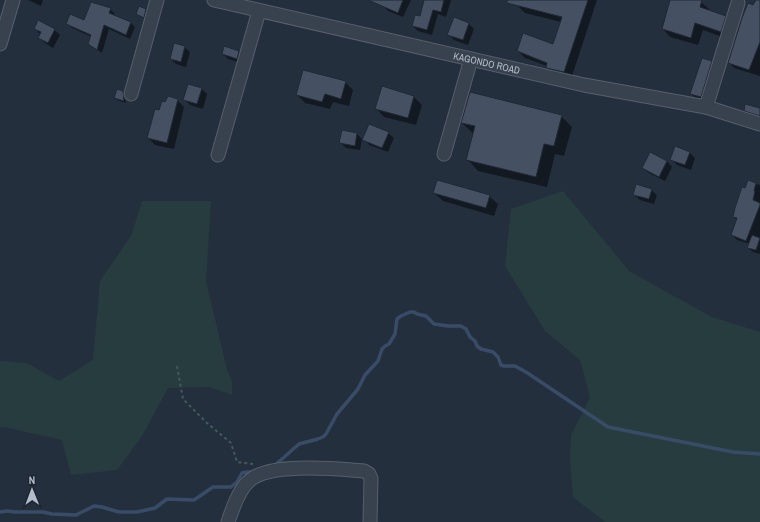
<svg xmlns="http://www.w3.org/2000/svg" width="760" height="522" font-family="'Archivo Narrow',sans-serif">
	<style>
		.green { fill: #263c3f }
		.shadow { fill: #0007 }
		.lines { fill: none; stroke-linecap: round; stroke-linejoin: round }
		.stream { stroke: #394c67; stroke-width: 3.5 }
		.building { fill: #455162; stroke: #1f2835 }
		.minor-casing { stroke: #565f6c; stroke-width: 15 }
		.path { stroke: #44595c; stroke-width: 2; stroke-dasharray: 3 3; stroke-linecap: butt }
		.minor { stroke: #38414e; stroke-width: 13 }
		.labels { text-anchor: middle; stroke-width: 3; stroke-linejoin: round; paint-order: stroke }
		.street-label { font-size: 10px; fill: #b4bcc9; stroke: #1d2633 }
	</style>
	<rect width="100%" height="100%" fill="#242f3e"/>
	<g class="green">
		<polygon points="563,191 629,271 712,317 760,332 760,522 605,522 573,497 570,458 571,435 590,398 580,360 545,331 505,266 511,209"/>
		<polygon points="142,201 211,201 206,281 227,370 232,381 232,395 209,387 168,388 142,436 117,470 71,475 62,440 4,427 0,428 0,361 27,363 59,381 93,360 100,281 131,236"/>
	</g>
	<g class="shadow">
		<polygon points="28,0 43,0 41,6"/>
		<polygon points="385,0 411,0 403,17 388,11 383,6"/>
		<polygon points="425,0 451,0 446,17 438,14 432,35 418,31 413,26 420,17"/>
		<polygon points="512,0 597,0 571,79 554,75 547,68 547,66 525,58 518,51 554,46 561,22 525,13"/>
		<polygon points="671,0 696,0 701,2 709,9 708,11 725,17 733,25 728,39 703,30 698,45 670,37 663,29"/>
		<polygon points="760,5 760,76 734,68 729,63 754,6"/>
		<polygon points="110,9 115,14 114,16 131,23 135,27 130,39 109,29 102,53 89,44 92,37 72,28 67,23 85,22"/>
		<polygon points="146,10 148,12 146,19 137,14"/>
		<polygon points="469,24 474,29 468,45 454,40 449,35"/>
		<polygon points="35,29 54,29 60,35 53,48 45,43 39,38 40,34"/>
		<polygon points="184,47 190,52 186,67 176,64 171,59"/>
		<polygon points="239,52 244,57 242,63 228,59 223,54"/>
		<polygon points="711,62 717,67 706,102 696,99 691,93"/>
		<polygon points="345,82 353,90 349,106 333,102 330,109 305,103 297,95"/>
		<polygon points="202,89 207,94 203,109 190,105 185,100"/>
		<polygon points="123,92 125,95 126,103 117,100 115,98"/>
		<polygon points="414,97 422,105 416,125 384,117 376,108"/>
		<polygon points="177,100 184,107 174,149 155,145 148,138 160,111 166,103"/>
		<polygon points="760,109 760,119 750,116 745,110"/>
		<polygon points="561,116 572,127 564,156 555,154 547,187 478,171 468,160 474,134 462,123"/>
		<polygon points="343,131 357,134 362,139 360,150 346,148 340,142"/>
		<polygon points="388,133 394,138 388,152 369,145 364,139"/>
		<polygon points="690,153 695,158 691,170 677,165 671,159"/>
		<polygon points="667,161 672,167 665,181 649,173 643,168"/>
		<polygon points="748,182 760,185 760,254 753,252 748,248 750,244 737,240 732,235 738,221 734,217"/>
		<polygon points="651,190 657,195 654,204 640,200 634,195"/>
		<polygon points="434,193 489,196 498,204 494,216 443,201"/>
	</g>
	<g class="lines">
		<g class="stream">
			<polyline points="274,466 299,444 318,439 323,437 326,434 337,414 358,389 365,375 378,361 382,349 385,346 389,344 395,334 397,319 401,316 410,312 414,312 417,314 426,316 434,324 448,326 461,326 466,329 470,337 475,341 477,346 481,349 493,352 498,357 501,365 504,366 515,366 526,372 608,427 733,452 760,454"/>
			<polyline points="0,512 7,511 15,512 43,512 52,514 76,515 94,506 102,507 119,512 137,512 155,508 167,499 194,500 213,487 231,487 237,482 242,473 247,472 255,472"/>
		</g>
	</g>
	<g class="building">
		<polygon points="368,0 403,0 398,13"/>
		<polygon points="424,0 444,0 441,12 433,10 427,30 412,26 415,15 420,16"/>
		<polygon points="507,0 588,0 564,72 546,68 547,63 517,51 523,33 553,44 562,17 507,3"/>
		<polygon points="670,0 702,0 700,7 726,16 721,32 695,23 691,38 662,29"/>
		<polygon points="756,0 760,0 760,42 749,70 728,63 742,18 748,3 753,5"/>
		<polygon points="91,2 111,8 109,13 131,22 126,35 104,25 97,50 88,44 91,35 66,24 70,14 84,20"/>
		<polygon points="139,6 146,9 144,18 136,14"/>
		<polygon points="454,17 469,23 463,40 447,35"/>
		<polygon points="38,20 55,29 48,43 38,38 41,32 34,29"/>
		<polygon points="174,43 185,46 181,62 170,59"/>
		<polygon points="224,46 239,51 237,59 222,54"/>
		<polygon points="702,58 712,61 701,97 690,94"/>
		<polygon points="303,70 346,81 341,99 325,94 322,102 296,95"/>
		<polygon points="188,84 202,88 197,104 183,100"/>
		<polygon points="382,86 414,96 408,118 375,109"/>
		<polygon points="117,89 123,91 124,101 114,98"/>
		<polygon points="470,92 562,115 554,146 544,144 536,177 466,160 475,126 461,123"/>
		<polygon points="168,96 178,99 167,143 147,138 155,109 159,110 162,101 165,102"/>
		<polygon points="745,104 760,108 760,116 744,111"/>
		<polygon points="369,124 389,132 382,148 362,140"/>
		<polygon points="342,130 357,133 355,146 339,143"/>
		<polygon points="675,146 690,152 685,165 670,160"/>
		<polygon points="650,152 667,161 659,177 642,168"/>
		<polygon points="437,180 490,195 486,208 433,193"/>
		<polygon points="748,180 756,183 754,191 755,191 753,200 760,203 760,205 746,241 731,235 737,218 733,217 735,208 742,187 745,188"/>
		<polygon points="636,184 652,189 649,199 633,195"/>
		<polygon points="752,235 760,238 756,250 747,248"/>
	</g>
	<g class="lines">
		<g class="minor-casing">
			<g id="minor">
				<path id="s1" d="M214 0 584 85 706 107 760 124"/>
				<polyline points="0,44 13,0"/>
				<polyline points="131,94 157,0"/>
				<polyline points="706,107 738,3"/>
				<polyline points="444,154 471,59"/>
				<polyline points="218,155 259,11"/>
				<path d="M228 522C232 510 239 489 249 481 268 462 337 469 364 471L369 474 371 479 370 522"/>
			</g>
		</g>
		<polyline class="path" points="177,366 183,399 207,423 231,443 237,462 253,464"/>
		<use href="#minor" class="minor"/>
	</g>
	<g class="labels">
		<g class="street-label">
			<text dy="4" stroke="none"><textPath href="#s1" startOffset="280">KAGONDO ROAD</textPath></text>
		</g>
	</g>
	<g transform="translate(32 490) rotate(359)" stroke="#1d2633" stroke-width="3" paint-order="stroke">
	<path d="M0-3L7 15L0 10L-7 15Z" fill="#b4bcc9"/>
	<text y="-6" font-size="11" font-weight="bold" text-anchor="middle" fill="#b4bcc9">N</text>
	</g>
</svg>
